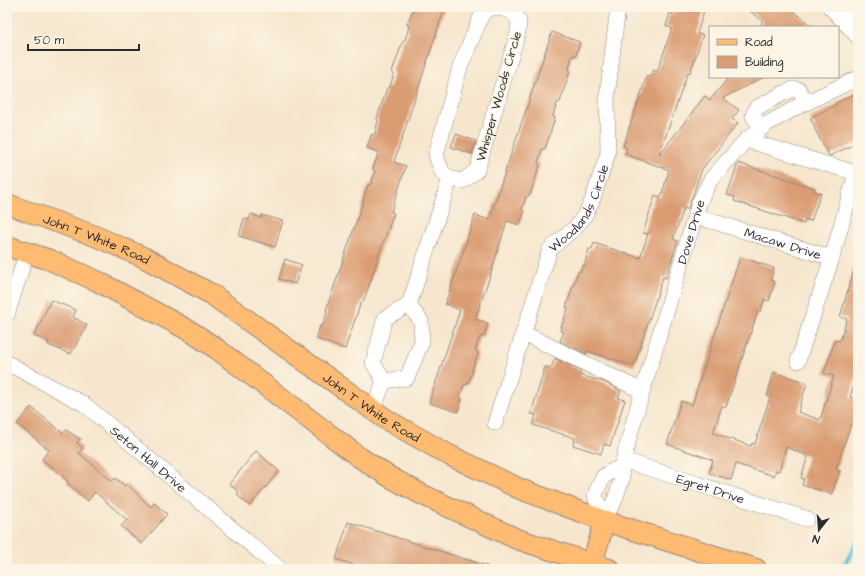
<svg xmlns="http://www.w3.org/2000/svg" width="865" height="576" font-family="'Architects Daughter',sans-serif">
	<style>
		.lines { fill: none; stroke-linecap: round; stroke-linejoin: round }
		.stream { stroke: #5dc0dc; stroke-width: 4.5 }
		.building { fill: #da9c72 }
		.minor-casing { stroke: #90887c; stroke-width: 16 }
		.major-casing { stroke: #90887c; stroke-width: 22 }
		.minor { stroke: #fff; stroke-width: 15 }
		.major { stroke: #ffbb71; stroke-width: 20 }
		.labels { text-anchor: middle; stroke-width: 3; stroke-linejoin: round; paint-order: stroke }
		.street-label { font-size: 13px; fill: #2b2b2b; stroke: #fcf5e5 }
	</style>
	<rect width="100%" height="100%" fill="#fcf5e5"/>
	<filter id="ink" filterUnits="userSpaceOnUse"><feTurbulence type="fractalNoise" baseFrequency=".025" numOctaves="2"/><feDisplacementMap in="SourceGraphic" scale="8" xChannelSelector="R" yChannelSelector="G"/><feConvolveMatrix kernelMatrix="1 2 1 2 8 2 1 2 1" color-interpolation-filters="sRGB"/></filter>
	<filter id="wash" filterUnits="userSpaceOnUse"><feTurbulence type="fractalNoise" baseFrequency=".012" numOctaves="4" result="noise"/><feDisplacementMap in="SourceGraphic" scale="16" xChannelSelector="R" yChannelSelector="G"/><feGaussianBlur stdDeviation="0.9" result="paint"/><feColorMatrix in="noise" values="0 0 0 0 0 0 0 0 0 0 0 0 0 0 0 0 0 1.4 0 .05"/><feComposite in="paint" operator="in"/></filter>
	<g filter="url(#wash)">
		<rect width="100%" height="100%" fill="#f6e6cd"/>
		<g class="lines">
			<polyline class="stream" points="842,569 858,541"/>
		</g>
		<g id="blocks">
			<g class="building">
				<polygon points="414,7 445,7 394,162 406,166 391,212 394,213 379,254 369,286 363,302 361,302 345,349 316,339 320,326 323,325 327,312 326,310 364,199 363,199 368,185 371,184 375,172 373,169 379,152 367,148 371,135 375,134 378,121 377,118 387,88 390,87 394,74 392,72 403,41 405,40 409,27 407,24"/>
				<polygon points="676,7 705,7 697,34 703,35 690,73 688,72 659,155 705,96 710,100 729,77 764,77 723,98 739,110 732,119 738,123 702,169 688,209 684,208 673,239 678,241 677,243 666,278 663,277 634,366 587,351 586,354 560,341 564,332 560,331 568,308 566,307 578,271 580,272 583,265 584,266 589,249 592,249 594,243 640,258 648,234 643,233 651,208 655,195 661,197 669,170 625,154 627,148 623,146 647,76 650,77 653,70 657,72 672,28 666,26 670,13 673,14"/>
				<polygon points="744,7 788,7 813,27 758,27 763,21"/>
				<polygon points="552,32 580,42 576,55 572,56 569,68 570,71 560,102 557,103 553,116 555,118 545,149 542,149 538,162 540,165 530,195 526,197 522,209 524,211 520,225 507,221 491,273 475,319 488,323 484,336 480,337 475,350 478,353 472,370 473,370 468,384 464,385 460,396 462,399 458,412 429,403 460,310 445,304 461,258 475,215 489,220"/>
				<polygon points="858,92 858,142 830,156 829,155 814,128 815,127 810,118 837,104 836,103"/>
				<polygon points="456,134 476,141 472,154 451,147"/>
				<polygon points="738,163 815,188 814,191 821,193 811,221 805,219 804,224 734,201 735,197 727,195"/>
				<polygon points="251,214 261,218 262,215 283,221 275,247 239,236 244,218 249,220"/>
				<polygon points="740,257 774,268 771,280 775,282 769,301 764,299 760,312 758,311 726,407 722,406 713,433 751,446 752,443 755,444 770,397 767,396 774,372 807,383 798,412 820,420 834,376 824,373 835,340 840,341 847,319 840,317 855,266 858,267 858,373 850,397 858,400 858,416 855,425 851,424 836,469 840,471 832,494 802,485 804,479 801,478 808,456 786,447 779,471 776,470 774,476 736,464 731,480 709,473 713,460 667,444 681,401 692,405"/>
				<polygon points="285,259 302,265 295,284 279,279"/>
				<polygon points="51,300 76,310 73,317 87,325 71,354 48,345 49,342 34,336"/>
				<polygon points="555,358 581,371 580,375 604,382 621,391 618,398 625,400 610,446 604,444 601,454 573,445 575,438 533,425 536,415 531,414 545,367 551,368"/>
				<polygon points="31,407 63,433 66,430 80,439 77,443 83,448 79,453 112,481 115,478 125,486 127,484 151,507 154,503 167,514 142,544 121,526 127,520 95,492 88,501 67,483 68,481 42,459 49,450 17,424"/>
				<polygon points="256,451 279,471 250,506 237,495 239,492 229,484"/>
				<polygon points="348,522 487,566 487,569 366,569 336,559"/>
			</g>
		</g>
	</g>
	<g filter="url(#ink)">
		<use href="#blocks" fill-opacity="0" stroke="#90887c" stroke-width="1"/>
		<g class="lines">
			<g class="minor-casing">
				<g id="minor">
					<polyline points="830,7 858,37"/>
					<path d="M492 8C501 7 516 11 519 22 519 24 518 29 518 32L477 170 463 181 450 179 442 172 436 155 460 67 483 12Z"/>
					<polyline points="845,23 857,7"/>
					<polyline points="762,128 753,116 754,113 756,108 782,94 793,89 799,90 806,103"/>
					<polyline points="746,140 856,173"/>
					<path id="s1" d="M695 216 832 258 856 173 858 172"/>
					<polyline points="409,305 450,179"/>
					<polyline points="7,315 27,252"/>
					<polyline points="523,333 642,391"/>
					<polyline points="798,361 832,258"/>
					<path id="s2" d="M7 363 84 404 280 569"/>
					<polyline points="384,381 407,378 422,341 421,321 409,305"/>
					<polyline points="384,381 373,363 385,318 409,305"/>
					<polyline points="373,410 384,381"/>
					<path id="s3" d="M495 423 550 249 576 227 585 215 592 201 608 153 607 98 618 7"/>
					<path id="s4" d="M623 460 807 519"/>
					<polyline points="608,512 598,505 595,495 603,477 614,470 621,468"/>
					<path id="s5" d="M605 521 608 512 614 502 622 479 621 468 636 413 699 203 711 179 746 140 767 124 797 107 858 78"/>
				</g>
			</g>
			<g class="major-casing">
				<g id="major">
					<path id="s6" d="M7 204 95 236 143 257 211 294 387 420 449 455 520 489 605 521 756 569"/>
					<polyline points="7,246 50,260 97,281 190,331 217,349 359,457 388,476 421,494 517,539 609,569"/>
					<polyline points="592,563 605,521"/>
				</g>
			</g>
			<use href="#minor" class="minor"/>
			<use href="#major" class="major"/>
		</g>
	</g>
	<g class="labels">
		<g class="street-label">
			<text transform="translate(498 96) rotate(-74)" y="5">Whisper Woods Circle</text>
			<text dy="5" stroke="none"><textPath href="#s3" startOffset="234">Woodlands Circle</textPath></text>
			<text dy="5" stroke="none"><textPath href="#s5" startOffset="303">Dove Drive</textPath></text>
			<text dy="5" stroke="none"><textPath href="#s6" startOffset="96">John T White Road</textPath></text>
			<text dy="5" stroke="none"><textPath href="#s1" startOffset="92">Macaw Drive</textPath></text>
			<text dy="5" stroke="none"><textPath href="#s6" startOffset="420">John T White Road</textPath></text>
			<text dy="5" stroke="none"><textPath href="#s2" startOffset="172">Seton Hall Drive</textPath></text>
			<text dy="5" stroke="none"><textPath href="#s4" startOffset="92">Egret Drive</textPath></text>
		</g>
	</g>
	<rect width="865" height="576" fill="none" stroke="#fcf5e5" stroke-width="24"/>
	<rect x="709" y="26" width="130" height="52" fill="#fcf5e5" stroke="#a8a49b"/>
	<rect x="717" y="39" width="20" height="6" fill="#ffbb71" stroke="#a8a49b"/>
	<text x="745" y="46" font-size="12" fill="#2b2b2b">Road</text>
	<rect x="717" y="56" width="20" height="12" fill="#da9c72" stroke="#a8a49b"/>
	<text x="745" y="66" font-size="12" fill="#2b2b2b">Building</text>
	<g transform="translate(819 530) rotate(197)" stroke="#fcf5e5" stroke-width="3" paint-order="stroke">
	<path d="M0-3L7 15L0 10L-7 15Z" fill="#2b2b2b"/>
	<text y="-6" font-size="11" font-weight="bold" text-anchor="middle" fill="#2b2b2b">N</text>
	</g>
	<path d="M28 44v6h111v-6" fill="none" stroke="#2b2b2b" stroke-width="2"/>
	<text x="34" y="44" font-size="12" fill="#2b2b2b" stroke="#fcf5e5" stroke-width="3" paint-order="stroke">50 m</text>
</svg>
